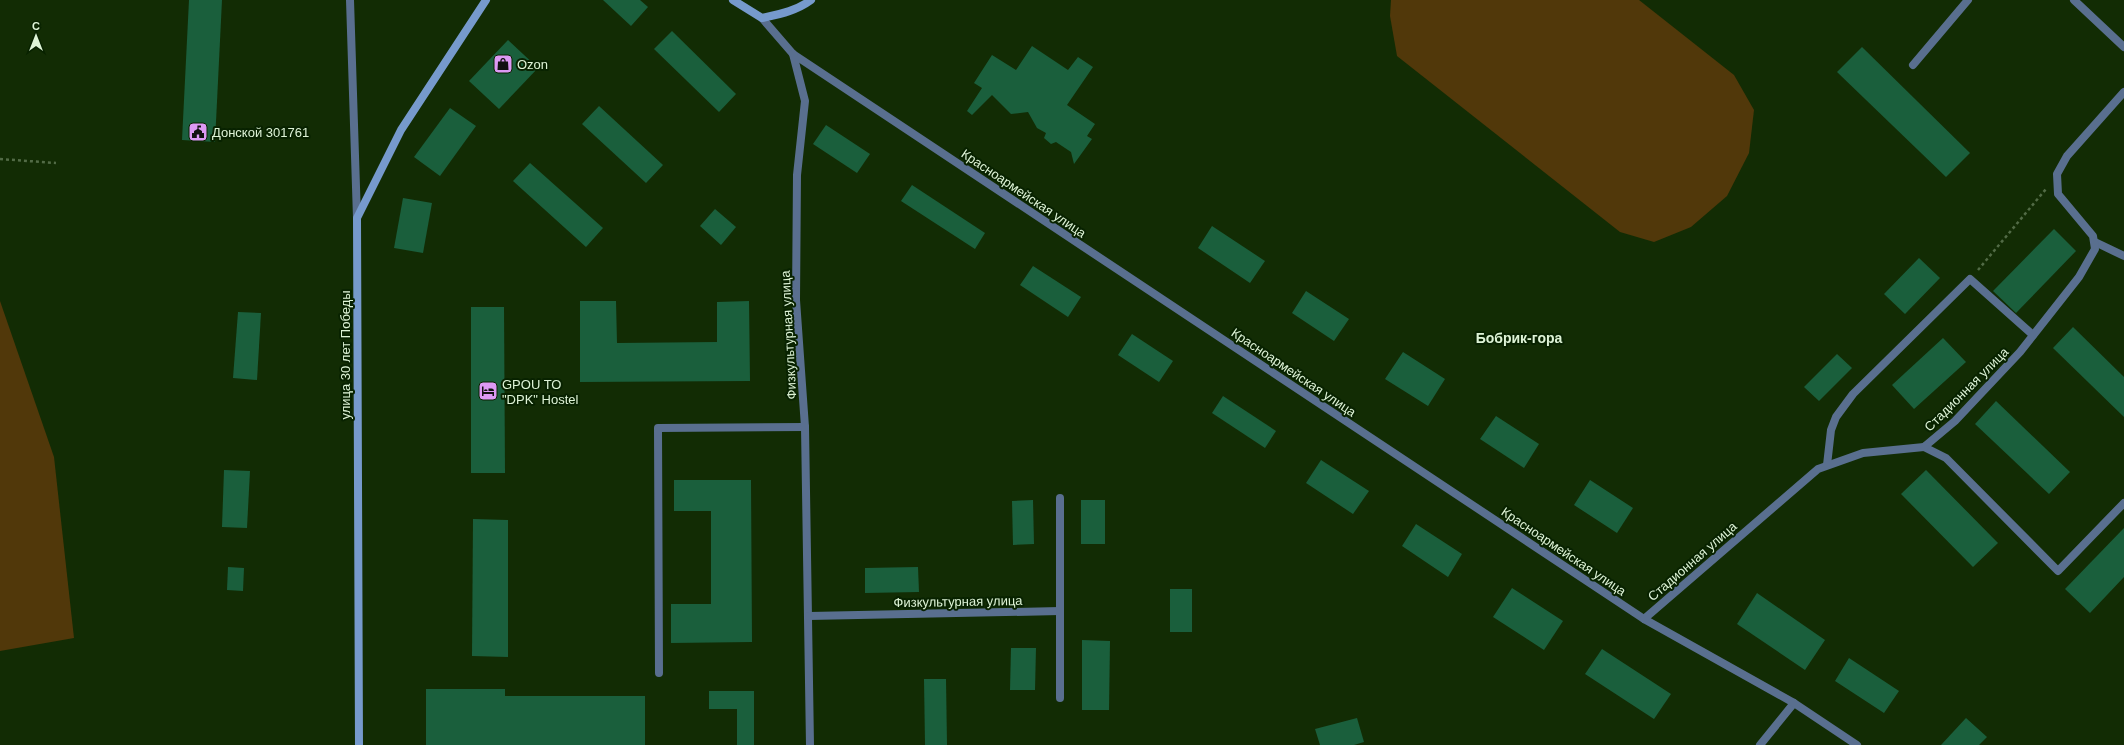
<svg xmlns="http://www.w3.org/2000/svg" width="2124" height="745" font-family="Arial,sans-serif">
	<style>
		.green { fill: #51380a }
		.building { fill: #1a5f3c }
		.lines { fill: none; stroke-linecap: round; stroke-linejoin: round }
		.path { stroke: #526b46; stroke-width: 2.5; stroke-dasharray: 3 3; stroke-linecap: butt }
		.service { stroke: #596f8f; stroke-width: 8 }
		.minor { stroke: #596f8f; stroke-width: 8 }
		.tertiary { stroke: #596f8f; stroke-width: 8 }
		.secondary { stroke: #769acc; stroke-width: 8 }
		.labels { text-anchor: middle; stroke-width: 4; stroke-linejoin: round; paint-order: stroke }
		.poi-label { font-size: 13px; fill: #def3d6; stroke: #082200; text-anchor: start }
		.street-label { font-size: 13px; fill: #def3d6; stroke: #082200 }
		.neighbourhood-label { font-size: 14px; font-weight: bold; fill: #def3d6; stroke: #082200 }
	</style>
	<rect width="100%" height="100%" fill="#122c04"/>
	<g class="green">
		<polygon points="1391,0 1639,0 1734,75 1754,110 1749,153 1727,196 1691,227 1654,242 1620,232 1397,56 1390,16"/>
		<polygon points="0,301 54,457 74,638 0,651"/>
	</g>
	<g class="building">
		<polygon points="189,0 222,0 215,142 182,140"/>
		<polygon points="603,0 640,0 648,7 631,26"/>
		<polygon points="672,31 736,94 719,112 654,49"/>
		<polygon points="508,40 538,68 499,109 469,81"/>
		<polygon points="1032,46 1068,70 1078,57 1093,67 1067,105 1095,124 1087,136 1092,139 1074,164 1071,152 1056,142 1051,144 1044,138 1046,133 1037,128 1028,112 1011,114 992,95 972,115 967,111 982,88 974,83 992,55 1016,70"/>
		<polygon points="1862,47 1970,153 1946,177 1837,72"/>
		<polygon points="599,106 663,165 646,183 582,124"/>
		<polygon points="450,108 476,126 440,176 414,157"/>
		<polygon points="826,125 870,154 857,173 813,144"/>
		<polygon points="530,163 603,228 586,247 513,181"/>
		<polygon points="912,185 985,233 975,249 901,201"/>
		<polygon points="403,198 432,203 423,253 394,248"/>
		<polygon points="715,209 736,227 721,245 700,226"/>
		<polygon points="1212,226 1265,261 1250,283 1198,248"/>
		<polygon points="2054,229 2076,251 2016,313 1993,291"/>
		<polygon points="1919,258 1940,278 1905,314 1884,294"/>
		<polygon points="1033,266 1081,297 1068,317 1020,285"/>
		<polygon points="1306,291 1349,319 1334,341 1292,313"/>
		<polygon points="580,301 616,301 617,343 717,342 717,302 749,301 750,381 580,382"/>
		<polygon points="471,307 504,307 505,473 471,473"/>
		<polygon points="238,312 261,313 257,380 233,378"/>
		<polygon points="2073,327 2124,377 2124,417 2053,348"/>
		<polygon points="1132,334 1173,361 1159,382 1118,355"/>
		<polygon points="1943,338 1966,362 1914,409 1892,385"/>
		<polygon points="1403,352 1445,379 1428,406 1385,379"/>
		<polygon points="1837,354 1852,368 1819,401 1804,387"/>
		<polygon points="1223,396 1276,431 1265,448 1212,413"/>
		<polygon points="1996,401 2070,472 2049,494 1975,424"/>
		<polygon points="1496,416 1539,444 1524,468 1480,439"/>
		<polygon points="1321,460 1369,491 1353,514 1306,483"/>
		<polygon points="224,470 250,471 247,528 222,527"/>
		<polygon points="1926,470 1998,543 1973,567 1901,494"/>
		<polygon points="674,480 751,480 752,642 671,643 671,604 711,604 711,511 674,511"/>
		<polygon points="1590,480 1633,508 1617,533 1574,505"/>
		<polygon points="1033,500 1034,544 1013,545 1012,501"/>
		<rect x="1081" y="500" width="24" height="44"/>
		<polygon points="473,519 508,520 508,657 472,656"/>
		<polygon points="1416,524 1462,554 1448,577 1402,546"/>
		<polygon points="2124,528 2124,577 2090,613 2065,589"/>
		<polygon points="228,567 244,568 243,591 227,590"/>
		<polygon points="918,567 919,592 865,593 865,568"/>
		<polygon points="1512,588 1563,621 1544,650 1493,617"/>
		<rect x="1170" y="589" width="22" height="43"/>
		<polygon points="1757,593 1825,640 1805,670 1737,624"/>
		<polygon points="1082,640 1110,641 1109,710 1082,710"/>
		<polygon points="1011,648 1036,648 1035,690 1010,690"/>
		<polygon points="1602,649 1671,694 1654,719 1585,674"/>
		<polygon points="1849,658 1899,691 1884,713 1835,681"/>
		<polygon points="924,679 946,679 947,745 925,745"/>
		<polygon points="426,689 505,689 505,696 645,696 645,745 426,745"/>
		<polygon points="709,691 754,691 754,745 737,745 737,709 709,709"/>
		<polygon points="1357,718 1364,742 1354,745 1320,745 1315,729"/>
		<polygon points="1966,718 1987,737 1979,745 1941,745"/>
	</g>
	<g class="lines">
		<g class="path">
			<polyline points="0,159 56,163"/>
			<polyline points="1978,270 2046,189"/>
		</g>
		<g class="service">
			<polyline points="350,0 357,218"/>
			<polyline points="1913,65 1968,0"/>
			<polyline points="2095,242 2124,256"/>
			<polyline points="1924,447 1946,458 2058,571 2124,503"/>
			<polyline points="1827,465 1831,430 1836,417 1853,394 1970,279 2033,335"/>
			<polyline points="659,673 658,428 805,427"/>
			<polyline points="1760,745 1794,703"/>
		</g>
		<g class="minor">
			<polyline points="762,18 793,54 1644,619 1794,703 1857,745"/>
			<polyline points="793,54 805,101 797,175 796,300 805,427 810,745"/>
			<polyline points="809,616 1060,611"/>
			<polyline points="1644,619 1818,469 1863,453 1924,447 1955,421 2020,352 2079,277 2095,249 2093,236 2058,194 2057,174 2067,156 2124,92"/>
			<polyline points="1060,698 1060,498"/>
		</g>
		<polyline class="tertiary" points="2074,0 2124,47"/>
		<g class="secondary">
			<path d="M733 0 762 18C780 14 796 11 811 0"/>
			<polyline points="359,745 357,218 401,130 486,0"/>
		</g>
	</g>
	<defs>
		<g id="shop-square" transform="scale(1)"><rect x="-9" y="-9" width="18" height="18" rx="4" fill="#dc99f4" stroke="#082200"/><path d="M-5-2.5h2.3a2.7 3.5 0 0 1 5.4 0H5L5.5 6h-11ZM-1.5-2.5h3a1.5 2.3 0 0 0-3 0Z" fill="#111"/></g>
		<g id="civic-square" transform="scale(1)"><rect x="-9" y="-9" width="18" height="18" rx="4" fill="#dc99f4" stroke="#082200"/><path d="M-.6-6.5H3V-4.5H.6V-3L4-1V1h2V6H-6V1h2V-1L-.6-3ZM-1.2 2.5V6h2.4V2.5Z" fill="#111"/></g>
		<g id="hotel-square" transform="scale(1)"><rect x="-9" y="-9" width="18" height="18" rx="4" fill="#dc99f4" stroke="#082200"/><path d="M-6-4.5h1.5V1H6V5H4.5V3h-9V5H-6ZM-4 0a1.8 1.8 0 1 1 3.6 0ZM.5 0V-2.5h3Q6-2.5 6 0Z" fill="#111"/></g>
	</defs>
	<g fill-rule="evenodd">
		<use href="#shop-square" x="503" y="64"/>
		<use href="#civic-square" x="198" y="132"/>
		<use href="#hotel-square" x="488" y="391"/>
	</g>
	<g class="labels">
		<g class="poi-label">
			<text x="517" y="69">Ozon</text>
			<text x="212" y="137">Донской 301761</text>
			<text x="502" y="389">GPOU TO<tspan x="502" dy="15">"DPK" Hostel</tspan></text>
		</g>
		<g class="street-label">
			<text transform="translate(1024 193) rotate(34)" y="5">Красноармейская улица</text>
			<text transform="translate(788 335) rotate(-93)" y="5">Физкультурная улица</text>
			<text transform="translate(345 355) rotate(-90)" y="5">улица 30 лет Победы</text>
			<text transform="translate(1294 372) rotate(34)" y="5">Красноармейская улица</text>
			<text transform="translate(1966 389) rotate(-45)" y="5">Стадионная улица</text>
			<text transform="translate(1564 551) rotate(34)" y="5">Красноармейская улица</text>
			<text transform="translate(1692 561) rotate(-41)" y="5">Стадионная улица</text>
			<text transform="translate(958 601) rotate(-1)" y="5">Физкультурная улица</text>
		</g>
		<g class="neighbourhood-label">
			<text x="1519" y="343">Бобрик-гора</text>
		</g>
	</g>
	<g transform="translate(36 36)" stroke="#082200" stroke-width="3" paint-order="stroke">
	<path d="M0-3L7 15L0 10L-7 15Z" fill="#def3d6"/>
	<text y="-6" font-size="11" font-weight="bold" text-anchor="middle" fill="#def3d6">С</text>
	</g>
</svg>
